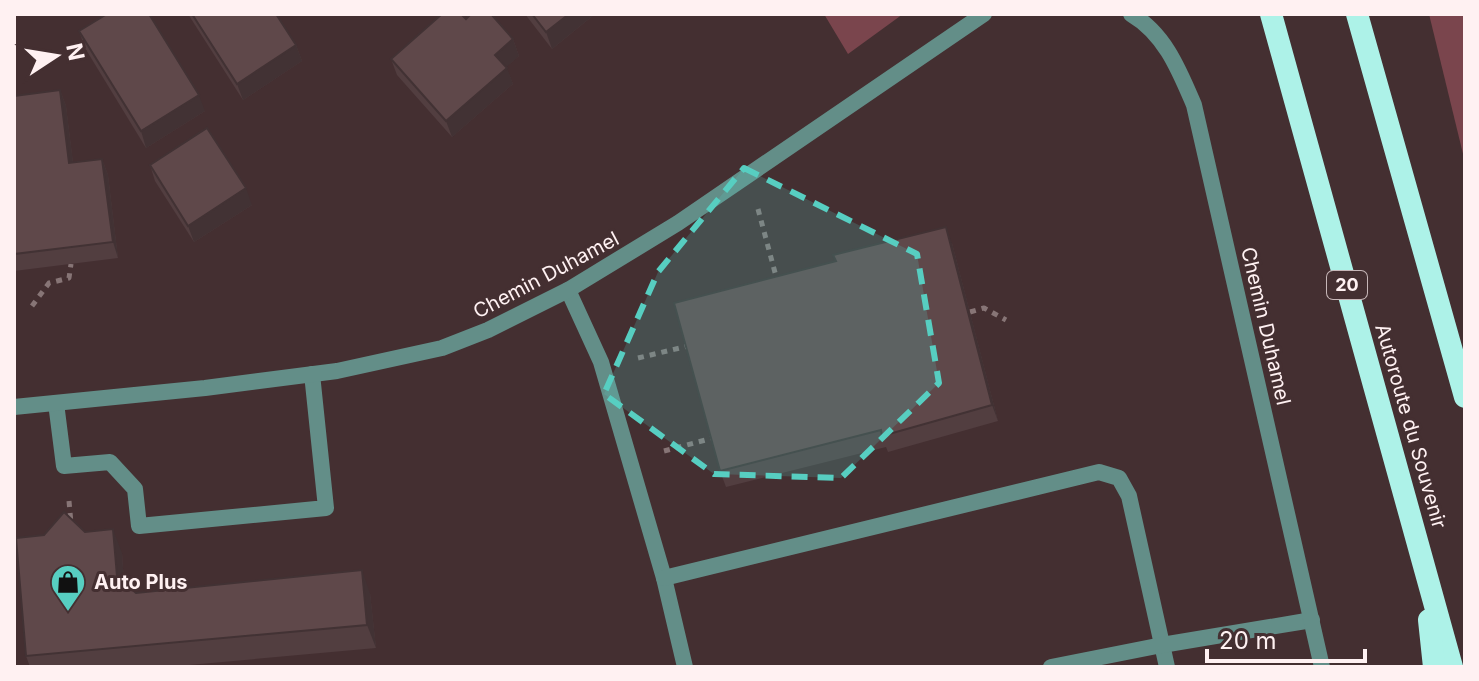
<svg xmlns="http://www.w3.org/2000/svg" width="1479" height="681" font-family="Inter,sans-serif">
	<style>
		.green { fill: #7a454d }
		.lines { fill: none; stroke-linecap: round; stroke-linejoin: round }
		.path { stroke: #877576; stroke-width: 5; stroke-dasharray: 6 6; stroke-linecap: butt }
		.service { stroke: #638e88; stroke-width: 16 }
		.tertiary { stroke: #638e88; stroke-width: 16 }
		.trunk { stroke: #adf2e8; stroke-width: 22 }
		.wall { fill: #523e40 }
		.shaded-wall { fill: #423234 }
		.building { fill: #5f484a; stroke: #423234; stroke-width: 2 }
		.marked { fill: #57cec1; fill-opacity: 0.2; stroke: #57cec1; stroke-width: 6; stroke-dasharray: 16 10; stroke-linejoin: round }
		.labels { text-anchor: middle; stroke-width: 6; stroke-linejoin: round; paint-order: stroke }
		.shield { fill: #442f31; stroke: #c7b7b8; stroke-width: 2 }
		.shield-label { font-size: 18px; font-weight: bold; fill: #fff1f2 }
		.street-label { font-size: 20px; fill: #fff1f2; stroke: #442f31 }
		.poi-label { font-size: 20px; font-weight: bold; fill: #fff1f2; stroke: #442f31; text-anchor: start }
	</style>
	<rect width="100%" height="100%" fill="#442f31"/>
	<g class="green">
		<polygon points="824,14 903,14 848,54"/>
		<polygon points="1429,14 1465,14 1465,162 1464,158"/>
	</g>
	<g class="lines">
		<g class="path">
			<polyline points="758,209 777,280"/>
			<polyline points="32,306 49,283 69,278 71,264"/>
			<polyline points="970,312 984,308 1006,320"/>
			<polyline points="638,358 688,346"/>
			<polyline points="664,451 713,438"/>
			<polyline points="69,501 71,523"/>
		</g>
		<g class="service">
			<polyline points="568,290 601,362 664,578 685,667"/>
			<polyline points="56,403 64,466 110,462 135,489 139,526 326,508 312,374"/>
			<polyline points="664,578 1099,472 1119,478 1129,496 1167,667"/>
			<polyline points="1051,667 1162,645 1312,620"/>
		</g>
		<g class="tertiary">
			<path d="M1131 14C1165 34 1179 70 1194 105L1322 667"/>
			<polyline points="14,407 205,388 337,371 442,348 488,330 568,290 678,223 984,14"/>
		</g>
		<g class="trunk">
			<polyline points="1271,14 1452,667"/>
			<polyline points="1357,14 1465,397"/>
			<polyline points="1429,620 1434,667"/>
		</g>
	</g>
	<g class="wall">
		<polygon points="188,14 276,14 296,45 302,61 243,100"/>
		<polygon points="525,14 595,14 552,49"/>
		<polygon points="466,19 513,39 519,56 506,67 513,84 452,137 397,75 391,59"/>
		<polygon points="79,31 205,111 146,148 85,48"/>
		<polygon points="60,90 66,106 73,163 102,159 108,175 118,258 14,271 14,96"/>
		<polygon points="150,165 252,205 194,242 155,181"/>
		<polygon points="952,243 998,421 888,452 886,447 726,487 720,471 836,261"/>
		<polygon points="85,532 122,553 124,583 136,593 370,593 376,648 167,667 30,667 26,656 44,535"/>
	</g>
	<g class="shaded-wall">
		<polygon points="569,14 595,14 552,49 546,32"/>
		<polygon points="513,39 519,56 501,72 495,55"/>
		<polygon points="296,45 302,61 243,100 237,84"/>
		<polygon points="507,68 513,84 452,137 446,121"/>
		<polygon points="60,90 66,106 75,179 69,163"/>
		<polygon points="199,95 205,111 146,148 141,131"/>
		<polygon points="102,159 108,175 118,258 113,242"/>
		<polygon points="246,188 252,205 194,242 188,226"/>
		<polygon points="946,227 952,243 998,421 992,405"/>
		<polygon points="113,529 122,553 125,599 117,576"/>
		<polygon points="362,570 370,593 376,648 367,625"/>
	</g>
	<g class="building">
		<polygon points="107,14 149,14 199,95 141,131 79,31"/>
		<polygon points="192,14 276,14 296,45 237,84"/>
		<polygon points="442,14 461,14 466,19 471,14 491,14 513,39 495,55 507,68 446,121 391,59"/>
		<polygon points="532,14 569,14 546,32"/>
		<polygon points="60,90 69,163 102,159 113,242 14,254 14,96"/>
		<polygon points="207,128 246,188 188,226 150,165"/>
		<polygon points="946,227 992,405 882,436 881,430 720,471 674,303 836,261 833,255"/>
		<polygon points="64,512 85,532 113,529 117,576 136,593 362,570 367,625 26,656 16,538 44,535"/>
	</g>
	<path class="marked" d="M744 168 917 254 939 383 841 478 714 474 604 394 658 272Z"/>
	<defs>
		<g id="shop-pin" transform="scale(1.8)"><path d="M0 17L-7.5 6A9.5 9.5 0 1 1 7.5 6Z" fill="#57cec1" stroke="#442f31"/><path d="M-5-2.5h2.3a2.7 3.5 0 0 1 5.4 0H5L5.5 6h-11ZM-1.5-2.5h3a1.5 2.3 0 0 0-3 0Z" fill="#111"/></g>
	</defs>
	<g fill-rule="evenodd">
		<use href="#shop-pin" x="68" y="582"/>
	</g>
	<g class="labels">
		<rect class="shield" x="1327" y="271" width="40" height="28" rx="6"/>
		<g class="shield-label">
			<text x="1347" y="291">20</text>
		</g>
		<g class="street-label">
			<text transform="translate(546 275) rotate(-28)" y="7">Chemin Duhamel</text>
			<text transform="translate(1266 326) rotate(77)" y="7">Chemin Duhamel</text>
			<text transform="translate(1411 426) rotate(74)" y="7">Autoroute du Souvenir</text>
		</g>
		<g class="poi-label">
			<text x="94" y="589">Auto Plus</text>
		</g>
	</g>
	<rect width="1479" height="681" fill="none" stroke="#fff1f2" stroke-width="32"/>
	<g transform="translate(56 56) rotate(78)" stroke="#442f31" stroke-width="6" paint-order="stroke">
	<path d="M0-6L14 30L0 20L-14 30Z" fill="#fff1f2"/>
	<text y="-12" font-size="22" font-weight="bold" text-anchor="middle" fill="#fff1f2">N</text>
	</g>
	<path d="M1207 649v12h158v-12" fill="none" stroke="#fff1f2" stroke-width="4"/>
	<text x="1219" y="649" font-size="24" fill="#fff1f2" stroke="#442f31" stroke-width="6" paint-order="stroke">20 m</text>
</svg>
